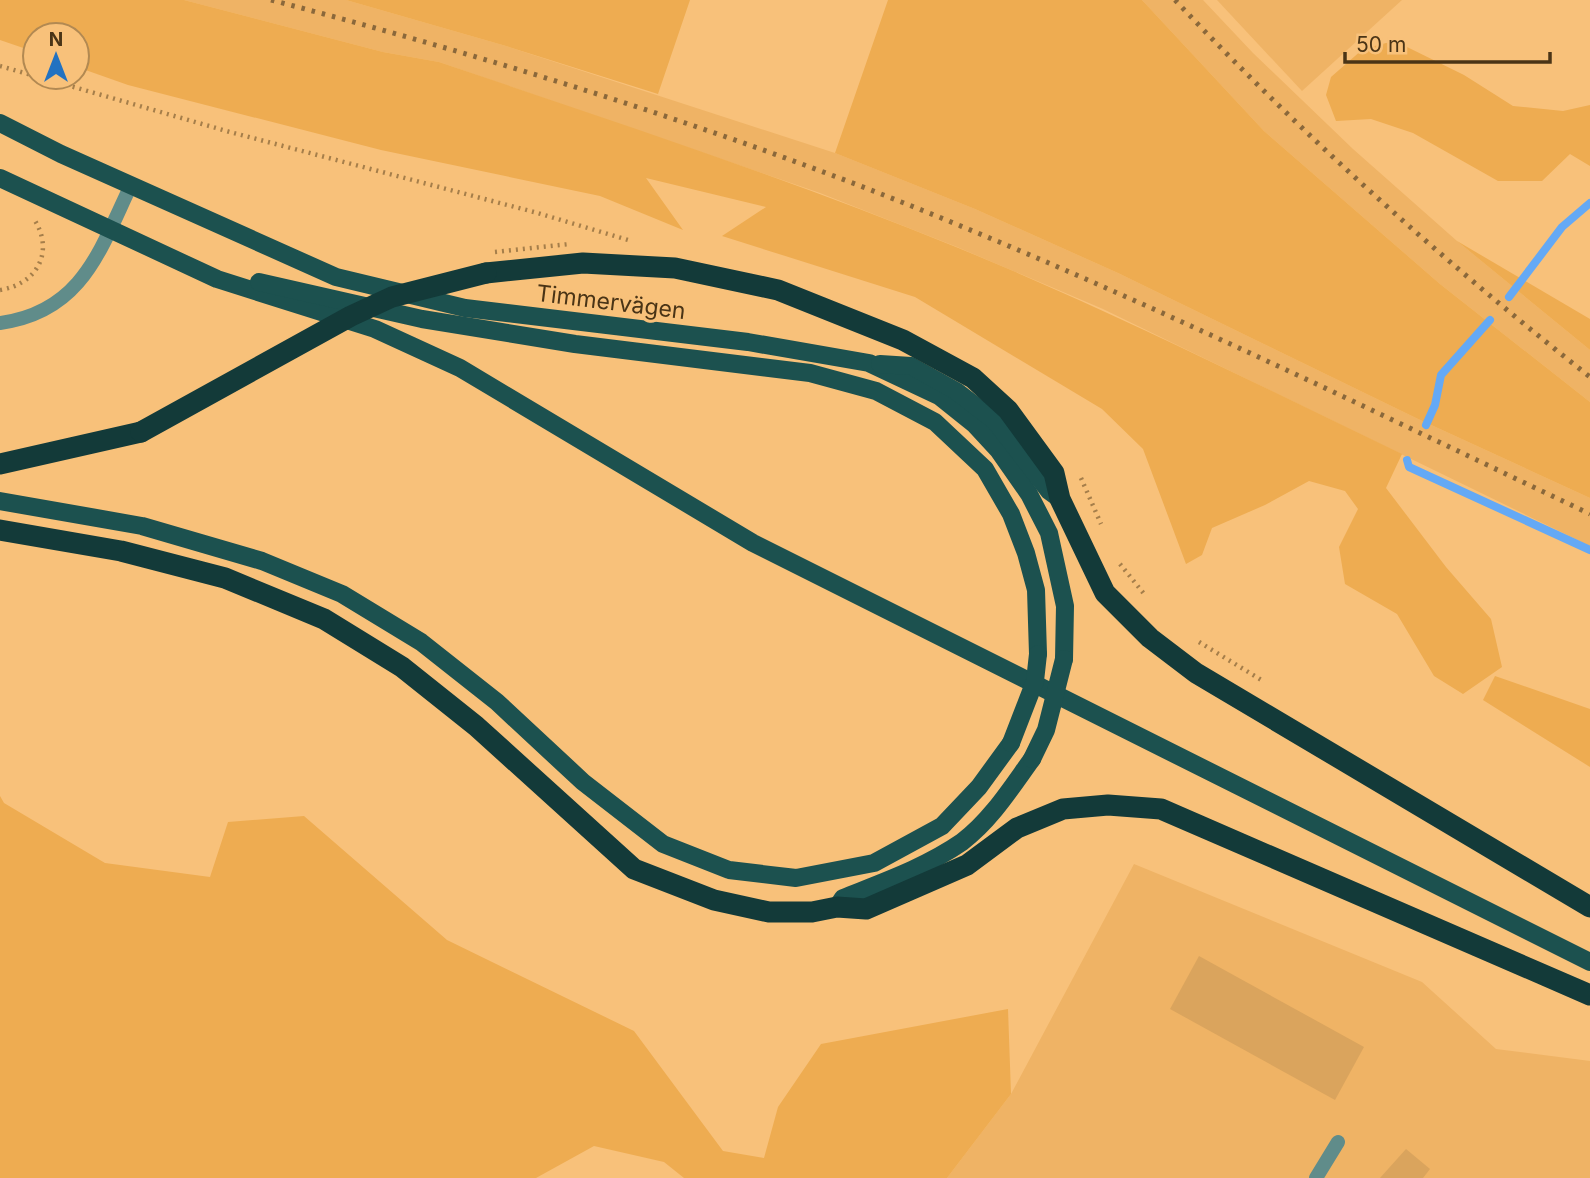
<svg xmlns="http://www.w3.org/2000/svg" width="1590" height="1178" font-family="Inter,sans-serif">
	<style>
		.built { fill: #efb365 }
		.green { fill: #eeac51 }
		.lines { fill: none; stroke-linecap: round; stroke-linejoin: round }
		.stream { stroke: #64a9f5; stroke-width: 8 }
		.building { fill: #daa45d }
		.path { stroke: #a57e4a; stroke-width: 4.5; stroke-dasharray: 2 5; stroke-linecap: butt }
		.street { stroke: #608c8a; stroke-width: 14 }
		.primary { stroke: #1c514f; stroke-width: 18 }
		.highway { stroke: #133a39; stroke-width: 21 }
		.rail { stroke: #8a683b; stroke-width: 5; stroke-dasharray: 3.5 7; stroke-linecap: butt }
		.path-bridge { stroke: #a57e4a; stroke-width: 4.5; stroke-dasharray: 2 5; stroke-linecap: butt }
		.primary-bridge { stroke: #1c514f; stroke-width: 18 }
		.highway-bridge { stroke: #133a39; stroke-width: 21 }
		.labels { text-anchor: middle; stroke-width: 6; stroke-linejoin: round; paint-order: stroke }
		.street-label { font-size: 23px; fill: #4a3416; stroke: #f8c17a }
	</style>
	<rect width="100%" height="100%" fill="#f8c17a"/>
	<g class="built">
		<polygon points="184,0 346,0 506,46 835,153 975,209 1118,273 1416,418 1590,498 1590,546 1103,309 957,247 820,193 439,62 383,52"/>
		<polygon points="1142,0 1203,0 1253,53 1353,149 1457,241 1590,350 1590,402 1440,284 1264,131"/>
		<polygon points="1217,0 1402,0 1302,91"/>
		<polygon points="1134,864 1422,982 1496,1049 1590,1061 1590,1178 947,1178 1011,1094"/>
	</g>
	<g class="green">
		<path d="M0 0H184L383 52 439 62C612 121 787 178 956 247 1108 309 1254 383 1402 454L1386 488 1446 567 1491 619 1502 667 1463 694 1434 676 1397 614 1345 584 1339 547 1358 509 1345 491 1309 481 1265 505 1212 528 1202 555 1186 564 1143 449 1102 409 915 297 722 236 766 207 646 178 683 230 600 196 381 150 128 85 77 67V35H35V52L0 40Z"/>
		<polygon points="346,0 690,0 658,94 506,46"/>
		<polygon points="888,0 1142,0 1264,131 1440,284 1590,402 1590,498 1416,418 1118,273 975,209 835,153"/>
		<polygon points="1390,42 1407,47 1464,75 1513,106 1563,111 1590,105 1590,166 1570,154 1542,181 1498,181 1413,133 1371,119 1336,121 1326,95 1331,77 1363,49"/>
		<polygon points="1457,241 1590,319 1590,350"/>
		<polygon points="1495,676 1590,709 1590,767 1483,700"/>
		<polygon points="0,796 4,803 105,863 210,877 228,822 304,816 447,940 634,1031 723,1151 764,1158 778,1107 821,1044 1008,1009 1011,1094 947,1178 684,1178 664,1162 594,1146 536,1178 0,1178"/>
	</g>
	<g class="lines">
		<g class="stream">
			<polyline points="1509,297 1562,227 1590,203"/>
			<polyline points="1426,425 1435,405 1441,375 1490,320"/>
			<polyline points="1407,460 1409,467 1590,550"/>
		</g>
	</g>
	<g class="building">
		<polygon points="1199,956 1364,1047 1335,1100 1170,1009"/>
		<polygon points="1406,1149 1430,1169 1423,1178 1380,1178"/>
	</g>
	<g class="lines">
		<g class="path">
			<polyline points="0,66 35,76"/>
			<polyline points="39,77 230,132 534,212 628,240"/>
			<path d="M0 290C37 284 55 252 34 219"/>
			<polyline points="1081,478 1101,524"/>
			<polyline points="1120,564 1145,595"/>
			<polyline points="1199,642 1263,681"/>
		</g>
		<g class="street">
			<path d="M0 323C82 312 100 250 131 185"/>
			<polyline points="1316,1178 1338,1142"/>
		</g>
		<g class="primary">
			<polyline points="0,123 61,154 336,277 465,308 748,342 869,363 939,396 974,424 999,451 1029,494 1049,533 1065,606 1064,659"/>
			<polyline points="0,178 217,279 375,329 460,368 753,543 1590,962"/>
			<polyline points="259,282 422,319 575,344 810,373 876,391 935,422 985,469 1011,514 1026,553 1036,590 1038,654"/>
			<polyline points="880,364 911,366 956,391 995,421 1049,491 1060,499"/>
			<polyline points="0,501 142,526 262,561 342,594 421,642 497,702 583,782 663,844 729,870 796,878 874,863 942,826 979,787 1011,743"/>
			<path d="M837 907 843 898C883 882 926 867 962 842 991 820 1011 788 1032 759"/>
		</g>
		<g class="highway">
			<polyline points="486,273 583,263 675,268 778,290 903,340 973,378 1008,410 1054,473 1060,499 1105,593 1150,638 1196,673 1590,907"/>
			<polyline points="0,464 141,432"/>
			<polyline points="0,530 121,551 225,578 324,619 402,667 476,726 634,869 714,900 769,912 812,912 837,907 866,909 967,865 1017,828 1063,809 1108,805 1161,809 1590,995"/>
		</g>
		<g class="rail">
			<path d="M271 0C508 62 742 135 968 229 1179 316 1384 416 1590 514"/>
			<path d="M1175 0C1303 136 1443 261 1590 377"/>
		</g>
		<polyline class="path-bridge" points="495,252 570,244"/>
		<g class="primary-bridge">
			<polyline points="1011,743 1035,681 1038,654"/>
			<polyline points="1032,759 1046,730 1064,659"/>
		</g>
		<polyline class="highway-bridge" points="141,432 351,316 392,297 486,273"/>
	</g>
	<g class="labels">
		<g class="street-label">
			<text transform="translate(611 302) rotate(7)" y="8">Timmervägen</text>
		</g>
	</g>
	<g transform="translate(56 56)"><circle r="33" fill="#f8c17a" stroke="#b28952" stroke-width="2"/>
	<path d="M0-5L12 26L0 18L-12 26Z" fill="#2272c1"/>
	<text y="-10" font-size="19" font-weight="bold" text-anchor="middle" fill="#4a3416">N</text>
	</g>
	<path d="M1345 52v10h205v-10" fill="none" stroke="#4a3416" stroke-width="3.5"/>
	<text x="1356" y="52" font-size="21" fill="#4a3416" stroke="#f8c17a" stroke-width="5" paint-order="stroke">50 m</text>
</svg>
